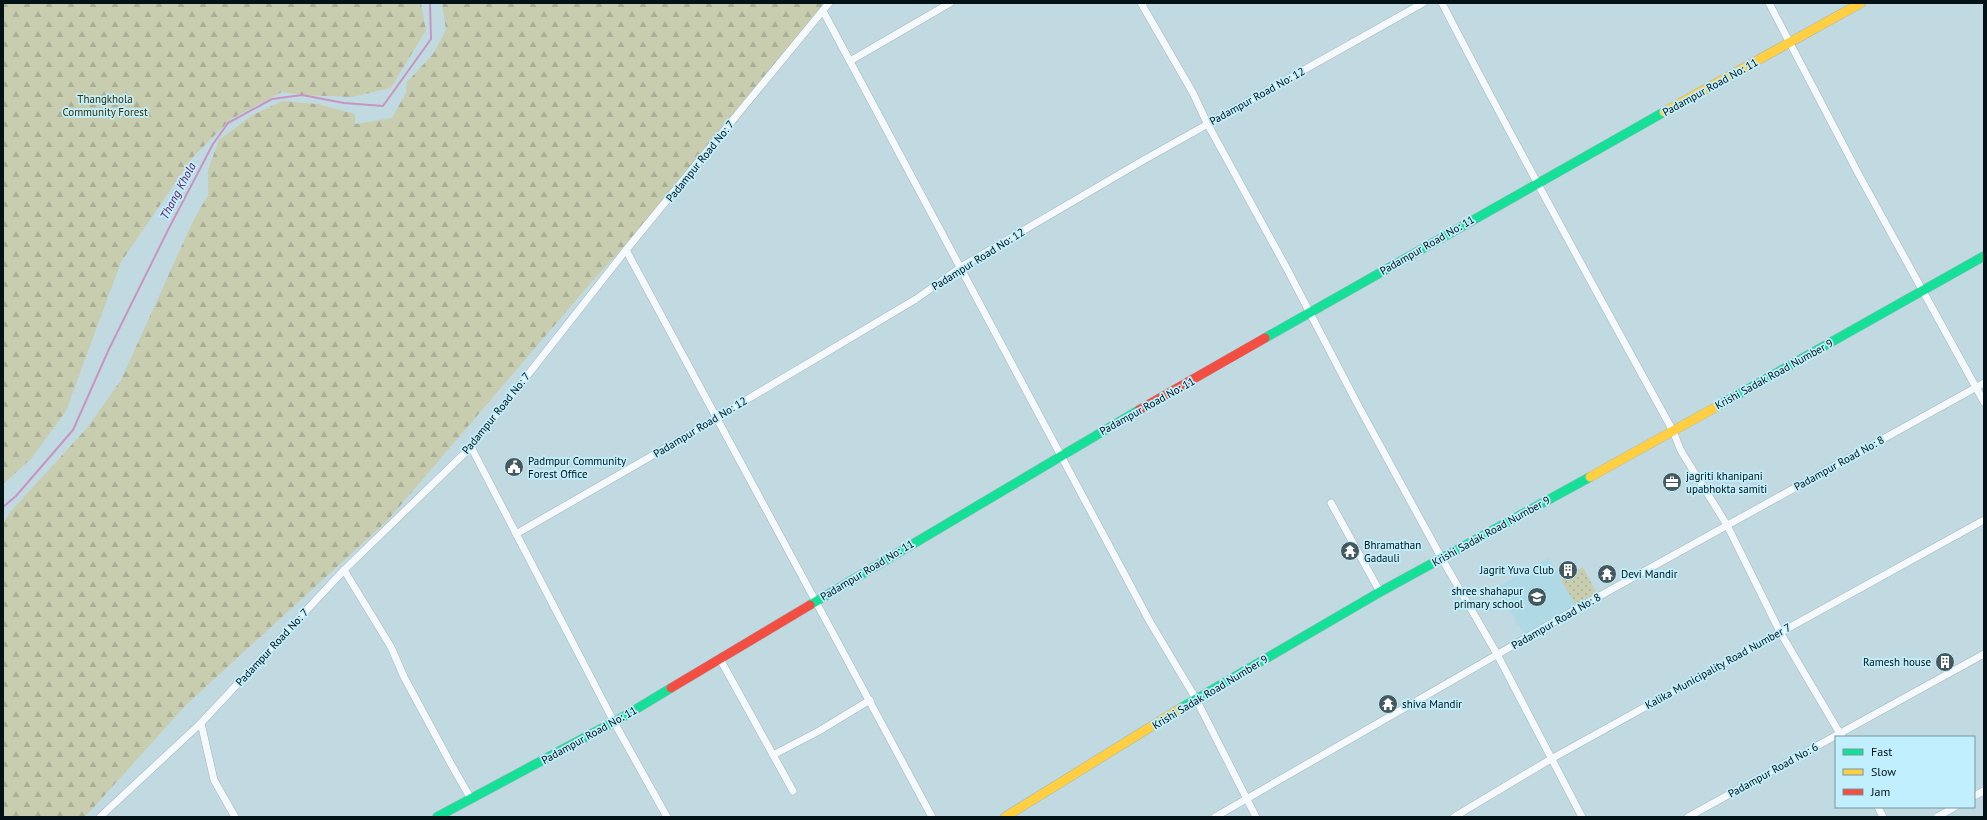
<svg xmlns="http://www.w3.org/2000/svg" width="1987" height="820" font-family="'PT Sans',sans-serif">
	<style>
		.built { fill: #b0d9e6 }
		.green { fill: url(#green-dots) }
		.forest { fill: url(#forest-firs) }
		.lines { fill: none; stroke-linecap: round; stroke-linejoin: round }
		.stream { stroke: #c895c2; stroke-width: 2 }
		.street-casing { stroke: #a3b6bc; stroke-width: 8 }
		.fast-casing { stroke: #a3b6bc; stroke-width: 10 }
		.slow-casing { stroke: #a3b6bc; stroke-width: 10 }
		.jam-casing { stroke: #a3b6bc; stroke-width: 10 }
		.street { stroke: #f6f9fb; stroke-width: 7 }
		.fast { stroke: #16e098; stroke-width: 9 }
		.slow { stroke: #ffcf43; stroke-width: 9 }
		.jam { stroke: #f24e42; stroke-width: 9 }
		.labels { text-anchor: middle; stroke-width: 3.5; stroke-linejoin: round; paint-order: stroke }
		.street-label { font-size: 11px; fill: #021216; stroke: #c1effd }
		.park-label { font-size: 11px; fill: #3a3101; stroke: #c1effd }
		.poi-label { font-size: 11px; fill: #021216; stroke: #c1effd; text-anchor: start }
		.water-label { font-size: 12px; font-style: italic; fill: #631853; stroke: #c1effd }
	</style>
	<defs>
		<pattern id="green-dots" width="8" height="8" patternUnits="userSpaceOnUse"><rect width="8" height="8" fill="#c9cdaf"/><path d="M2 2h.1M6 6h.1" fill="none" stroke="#abaf96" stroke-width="1.8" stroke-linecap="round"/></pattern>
		<pattern id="forest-firs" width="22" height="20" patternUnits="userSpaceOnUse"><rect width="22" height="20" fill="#c9cdaf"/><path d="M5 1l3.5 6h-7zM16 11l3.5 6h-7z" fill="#abaf96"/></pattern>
	</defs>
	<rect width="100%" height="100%" fill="#c1dae2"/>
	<polygon class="built" points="1549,558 1577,607 1525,637 1497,587"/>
	<polygon class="green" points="1583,567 1598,596 1577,607 1561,580"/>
	<g class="forest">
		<polygon points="3,3 421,3 426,30 391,88 352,97 302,95 282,92 231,119 193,157 121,262 66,411 31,459 3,484"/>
		<polygon points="442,3 824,3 738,120 589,285 388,520 187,704 85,817 3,817 3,524 10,512 87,428 121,380 194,219 208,195 208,170 219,140 251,116 282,101 318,104 355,114 355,124 392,118 406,93 406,83 433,54 446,30"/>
	</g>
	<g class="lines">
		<polyline class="stream" points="3,507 16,496 73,430 109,349 169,228 213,144 228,123 272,99 302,95 344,103 383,106 431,39 430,3"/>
		<g class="street-casing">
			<g id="street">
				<polyline points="1141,3 1193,93 1207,123 1286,267 1359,407 1442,559 1497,654 1582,817"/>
				<path d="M1442 3C1516 147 1595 289 1673 431L1681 451 1727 525 1780 632 1842 737"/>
				<polyline points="1769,3 1859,175 1984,402"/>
				<polyline points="823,11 1150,622 1196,699 1256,817"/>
				<polyline points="850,61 950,3"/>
				<polyline points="626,250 932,817"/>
				<polyline points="471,447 614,722 667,817"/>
				<polyline points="1331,503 1380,592"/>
				<polyline points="516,534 674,443 916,299 961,267 1142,161 1423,3"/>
				<polyline points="344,570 391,647 404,677 451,764 471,799"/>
				<polyline points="720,659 793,791"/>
				<polyline points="201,723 214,780 235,817"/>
				<polyline points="773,755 819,731 870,700"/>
				<polyline points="1974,796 1984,791"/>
				<polyline points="1878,807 1883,817"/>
				<polyline points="100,817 201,723 344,570 471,447 626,250 829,3"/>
				<polyline points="1215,817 1578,608 1984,383"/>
				<polyline points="1454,817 1551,759 1984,520"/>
				<polyline points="1688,817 1984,654"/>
				<polyline points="1937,817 1955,807"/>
			</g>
		</g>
		<g class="fast-casing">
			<g id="fast">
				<polyline points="1265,338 1664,112"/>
				<polyline points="1716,407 1984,256"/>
				<polyline points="810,605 1139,410"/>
				<polyline points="1181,708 1380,592 1590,477"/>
				<polyline points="437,817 623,717 671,688"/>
			</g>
		</g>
		<g class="slow-casing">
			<g id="slow">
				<polyline points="1664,112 1861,3"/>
				<polyline points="1590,477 1716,407"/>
				<polyline points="1005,817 1181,708"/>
			</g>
		</g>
		<g class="jam-casing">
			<g id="jam">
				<polyline points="1139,410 1265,338"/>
				<polyline points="671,688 810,605"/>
			</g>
		</g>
		<use href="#street" class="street"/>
		<use href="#fast" class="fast"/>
		<use href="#slow" class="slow"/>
		<use href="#jam" class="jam"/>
	</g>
	<defs>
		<g id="civic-disc" transform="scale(1)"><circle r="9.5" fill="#45585d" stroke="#c1effd"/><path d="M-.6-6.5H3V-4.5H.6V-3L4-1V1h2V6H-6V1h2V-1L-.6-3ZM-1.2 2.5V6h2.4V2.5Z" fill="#fff"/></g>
		<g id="office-disc" transform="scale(1)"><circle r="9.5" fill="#45585d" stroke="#c1effd"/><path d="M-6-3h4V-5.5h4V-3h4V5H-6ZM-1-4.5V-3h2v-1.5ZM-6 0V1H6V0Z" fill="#fff"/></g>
		<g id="temple-disc" transform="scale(1)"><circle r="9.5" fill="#45585d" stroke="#c1effd"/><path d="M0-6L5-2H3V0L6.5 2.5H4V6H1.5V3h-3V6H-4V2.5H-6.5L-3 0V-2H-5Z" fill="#fff"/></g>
		<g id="building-disc" transform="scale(1)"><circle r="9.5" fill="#45585d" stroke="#c1effd"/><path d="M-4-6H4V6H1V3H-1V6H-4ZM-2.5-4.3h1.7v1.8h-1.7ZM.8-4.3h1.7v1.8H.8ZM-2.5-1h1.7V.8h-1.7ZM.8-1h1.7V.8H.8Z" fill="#fff"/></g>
		<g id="school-disc" transform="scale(1)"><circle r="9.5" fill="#45585d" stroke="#c1effd"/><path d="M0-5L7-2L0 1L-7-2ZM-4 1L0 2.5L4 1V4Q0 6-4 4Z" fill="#fff"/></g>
	</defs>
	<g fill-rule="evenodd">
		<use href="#civic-disc" x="514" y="467"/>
		<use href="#office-disc" x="1672" y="482"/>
		<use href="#temple-disc" x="1350" y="551"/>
		<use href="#building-disc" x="1568" y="570"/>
		<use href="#temple-disc" x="1607" y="574"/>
		<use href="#school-disc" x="1537" y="597"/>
		<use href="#building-disc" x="1945" y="662"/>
		<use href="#temple-disc" x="1388" y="704"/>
	</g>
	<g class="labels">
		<g class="street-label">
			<text transform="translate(1710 87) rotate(-29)" y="4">Padampur Road No: 11</text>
			<text transform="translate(1257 96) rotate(-29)" y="4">Padampur Road No: 12</text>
			<text transform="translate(700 161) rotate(-51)" y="4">Padampur Road No: 7</text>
			<text transform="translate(1427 245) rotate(-30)" y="4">Padampur Road No: 11</text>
			<text transform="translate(978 259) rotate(-32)" y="4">Padampur Road No: 12</text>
			<text transform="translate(1774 374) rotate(-29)" y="4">Krishi Sadak Road Number 9</text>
			<text transform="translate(1147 406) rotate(-29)" y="4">Padampur Road No: 11</text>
			<text transform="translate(496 413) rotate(-51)" y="4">Padampur Road No: 7</text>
			<text transform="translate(700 427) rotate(-31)" y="4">Padampur Road No: 12</text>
			<text transform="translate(1839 463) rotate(-29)" y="4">Padampur Road No: 8</text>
			<text transform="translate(1491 531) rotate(-29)" y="4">Krishi Sadak Road Number 9</text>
			<text transform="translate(867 570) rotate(-31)" y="4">Padampur Road No: 11</text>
			<text transform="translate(1556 621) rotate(-30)" y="4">Padampur Road No: 8</text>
			<text transform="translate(272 647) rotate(-47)" y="4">Padampur Road No: 7</text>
			<text transform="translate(1718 666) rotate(-29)" y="4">Kalika Municipality Road Number 7</text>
			<text transform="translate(1210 692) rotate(-31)" y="4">Krishi Sadak Road Number 9</text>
			<text transform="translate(589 735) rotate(-29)" y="4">Padampur Road No: 11</text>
			<text transform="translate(1773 770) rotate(-29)" y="4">Padampur Road No: 6</text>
		</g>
		<g class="park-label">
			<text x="105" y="103">Thangkhola<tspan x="105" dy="13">Community Forest</tspan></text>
		</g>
		<g class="poi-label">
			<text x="528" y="465">Padmpur Community<tspan x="528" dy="13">Forest Office</tspan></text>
			<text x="1686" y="480">jagriti khanipani<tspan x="1686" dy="13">upabhokta samiti</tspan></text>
			<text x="1364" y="549">Bhramathan<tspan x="1364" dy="13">Gadauli</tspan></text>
			<text x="1554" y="574" text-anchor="end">Jagrit Yuva Club</text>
			<text x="1621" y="578">Devi Mandir</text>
			<text x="1523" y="595" text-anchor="end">shree shahapur<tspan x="1523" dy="13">primary school</tspan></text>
			<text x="1931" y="666" text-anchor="end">Ramesh house</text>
			<text x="1402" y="708">shiva Mandir</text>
		</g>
		<g class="water-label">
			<text transform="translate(178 191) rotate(-62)" y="4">Thang Khola</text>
		</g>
	</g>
	<rect width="1987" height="820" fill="none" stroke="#021216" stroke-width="8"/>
	<rect x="1835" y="736" width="140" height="72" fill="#c1effd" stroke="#7597a1"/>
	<rect x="1843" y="749" width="20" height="6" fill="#16e098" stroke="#7597a1"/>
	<text x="1871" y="756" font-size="12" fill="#021216">Fast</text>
	<rect x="1843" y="769" width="20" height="6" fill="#ffcf43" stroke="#7597a1"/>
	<text x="1871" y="776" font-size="12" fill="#021216">Slow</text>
	<rect x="1843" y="789" width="20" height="6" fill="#f24e42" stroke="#7597a1"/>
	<text x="1871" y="796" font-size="12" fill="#021216">Jam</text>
</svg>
